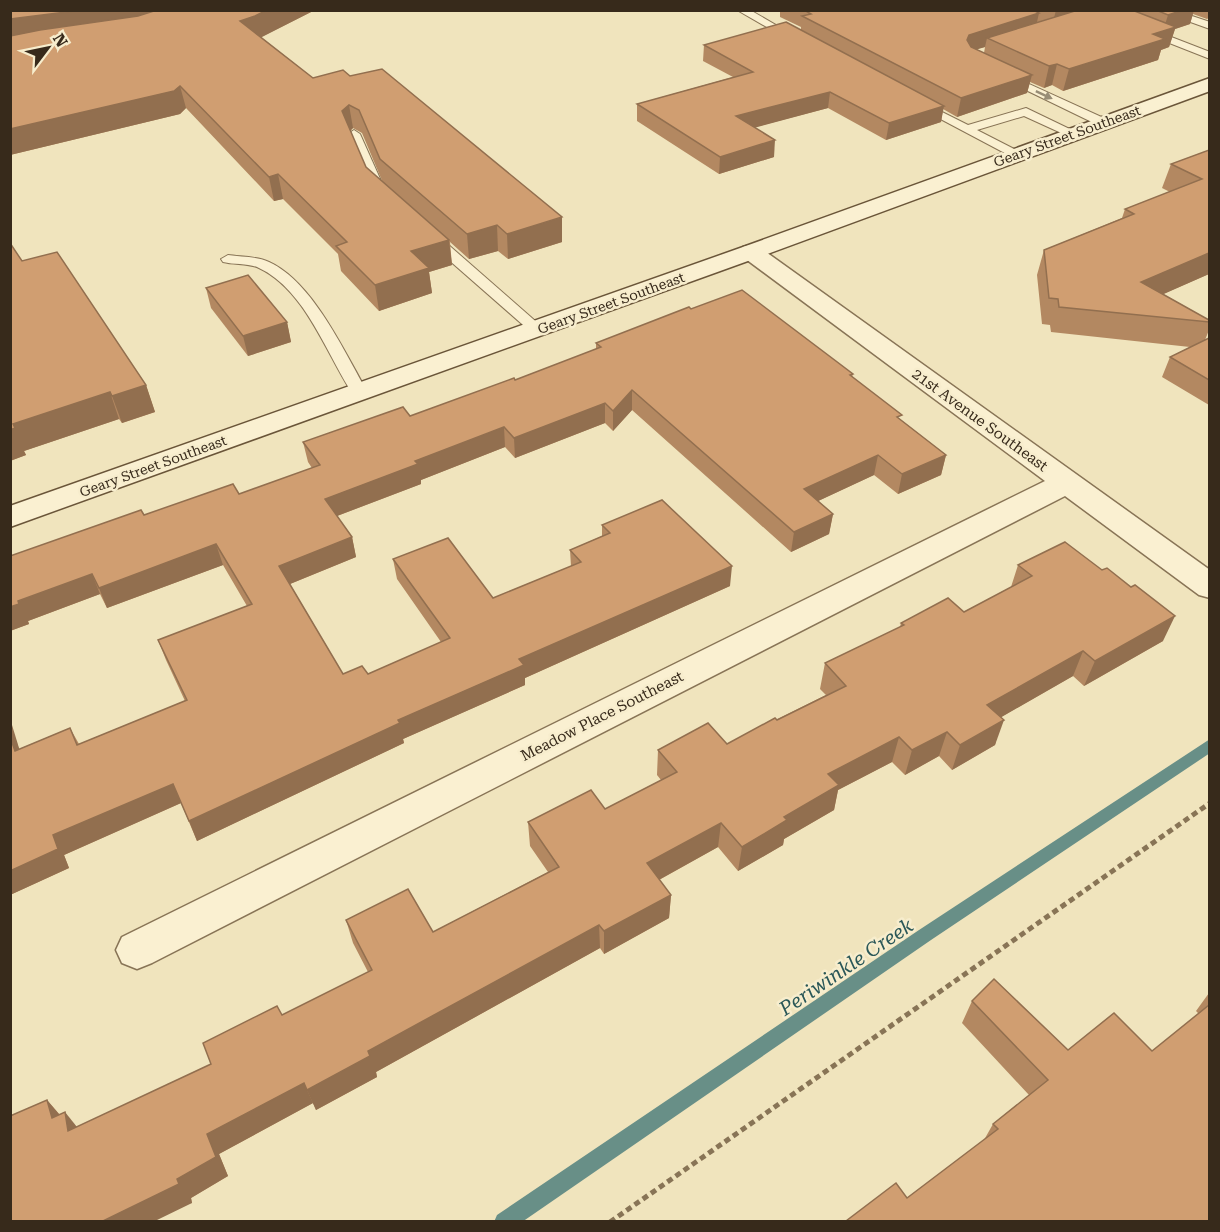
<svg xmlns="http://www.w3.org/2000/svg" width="1220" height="1232" font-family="'Roboto Serif',serif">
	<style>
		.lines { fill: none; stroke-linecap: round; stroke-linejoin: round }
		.stream { fill: #688f87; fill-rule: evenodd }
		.lane-casing { stroke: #887456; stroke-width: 2 }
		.street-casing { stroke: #887456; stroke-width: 3 }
		.secondary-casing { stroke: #6a5539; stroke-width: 3 }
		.path { stroke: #887456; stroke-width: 5; stroke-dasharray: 6 4; stroke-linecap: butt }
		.lane { fill: #faf0d1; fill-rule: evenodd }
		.street { fill: #faf0d1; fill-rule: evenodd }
		.secondary { fill: #faf0d1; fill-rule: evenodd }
		.wall { fill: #b38861; fill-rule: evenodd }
		.shaded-wall { fill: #926f4f }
		.building { fill: #d09e71; stroke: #926f4f; stroke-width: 1.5 }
		.oneway { fill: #988d76 }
		.labels { text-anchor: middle; stroke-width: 5; stroke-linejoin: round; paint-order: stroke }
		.far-street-label { font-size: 14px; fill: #372a1b; stroke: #f7edcd }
		.street-label { font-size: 15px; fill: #372a1b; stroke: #f7edcd }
		.near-water-label { font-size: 20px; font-style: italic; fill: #2a5757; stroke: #f7edcd }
	</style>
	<rect width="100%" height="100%" fill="#f0e4bd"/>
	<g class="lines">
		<polygon class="stream" points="1210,739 1210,753 931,940 522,1222 494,1222 497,1215 919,930"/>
		<g class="lane-casing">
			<g id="lane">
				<polygon points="737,10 750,10 800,39 799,41 791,41"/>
				<polygon points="1157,10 1174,10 1210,22 1210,29"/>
				<polygon points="1148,28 1210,52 1210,59 1144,33 1144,29"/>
				<polygon points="1005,73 1108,120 1110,123 1104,127 1100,126 1001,78 999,76"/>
				<polygon points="920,101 968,125 1026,108 1080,134 1074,138 1070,137 1024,116 977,130 1020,152 1022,155 1020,158 1016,159 916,106 916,102"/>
				<polygon points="354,130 360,134 386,192 385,195 375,195 370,187 348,134"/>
				<polygon points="431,233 436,234 541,326 544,329 541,332 531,332 426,240 424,237 426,234"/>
				<path d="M228 255C241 257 256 256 269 262 313 282 345 353 368 393L366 396H354C327 356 306 290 259 268 249 263 235 265 223 262L221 259Z"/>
			</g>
		</g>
		<g class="street-casing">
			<polygon id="street" points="751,245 759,247 1210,570 1210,598 1199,595 1065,496 152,963 137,969 122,963 116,950 122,937 1045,481 743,257 739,252 743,247"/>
		</g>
		<g class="secondary-casing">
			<polygon id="secondary" points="1210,78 1210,91 759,257 10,527 10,506 743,247"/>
		</g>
		<polyline class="path" points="610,1222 1210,803"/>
		<use href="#lane" class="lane"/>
		<use href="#street" class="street"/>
		<use href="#secondary" class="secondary"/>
	</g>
	<g class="wall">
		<path d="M10 10H315L261 37 313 78 562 242 508 259 498 251 469 259 450 242 452 265 429 272 432 293 379 311 341 271 338 254 283 199 274 201 186 108 180 114 10 155ZM353 128 362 133 383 183 366 167 350 131Z"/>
		<path d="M779 10H1209V18L1207 19 1193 14 1190 24 1175 29 1169 47 1161 50 1158 60 1063 91 1052 85 1044 88 1030 82 1027 93 957 117 943 109 941 122 886 140 828 108 755 127 774 157 719 174 637 121V104L733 77 703 61 704 45 801 30V27L780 17V11ZM985 47 984 53 976 49Z"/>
		<polygon points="1209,150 1209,274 1163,294 1209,320 1209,330 1205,340 1209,338 1209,405 1162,377 1170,357 1190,347 1051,332 1050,325 1042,324 1037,275 1044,250 1122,218 1125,209 1170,192 1162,188 1171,164"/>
		<polygon points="22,261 146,385 155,412 122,423 119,419 24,451 26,455 10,461"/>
		<polygon points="206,288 287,322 291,342 248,356 211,308"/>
		<polygon points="691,309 853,374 852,377 901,420 946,455 941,475 898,494 874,475 818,501 833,514 829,534 791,552 632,410 613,431 605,423 515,458 505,447 421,480 421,484 337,516 352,537 356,557 290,584 343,674 368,674 441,642 397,579 393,559 493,598 571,566 570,550 602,536 602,525 730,586 525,678 525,685 403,739 404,743 197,841 181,803 64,855 69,868 10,895 10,722 19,749 70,728 79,744 185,701 166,660 158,640 247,606 223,565 107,608 100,594 28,621 29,624 10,631 144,515 239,494 312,468 308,462 303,442 410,416 515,380 596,349 596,343"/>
		<polygon points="1018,565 1163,641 1084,686 1073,676 1001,717 995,745 952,770 939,756 905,775 892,762 838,790 834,810 784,839 783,845 738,871 718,847 659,880 671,895 669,918 604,954 600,948 376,1072 377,1077 316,1110 313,1103 219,1154 228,1176 191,1198 192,1203 10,1221 47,1100 60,1115 77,1127 211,1064 282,1015 368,972 353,943 346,920 433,932 548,872 530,846 528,822 605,809 661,780 657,775 658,750 727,744 826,695 820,689 825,663 900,627 901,623 964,612 1011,587"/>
		<polygon points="1209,993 1209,1221 907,1198 984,1140 993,1124 1029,1095 962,1023 972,1001 1068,1050 1152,1051 1199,1014 1196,1011"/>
	</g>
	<g class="shaded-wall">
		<polygon points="82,10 185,10 10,42 10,19"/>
		<polygon points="267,10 315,10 260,38 240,21"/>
		<polygon points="1056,10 1097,10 1052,26"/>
		<polygon points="1183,10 1194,10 1190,24 1175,29 1169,47 1161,50 1158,60 1063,91 1069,69 1153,34 1163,31 1168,15"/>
		<polygon points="1039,13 1035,31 987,38 985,47 965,53 967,40 969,35"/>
		<polygon points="1057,64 1052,85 1044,88 1049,66"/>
		<polygon points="1032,75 1027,93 957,117 961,98"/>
		<polygon points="180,86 186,108 180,114 10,155 10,129"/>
		<polygon points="830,92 828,108 735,133 736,116"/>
		<polygon points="349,105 353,128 346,135 342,111"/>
		<polygon points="944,106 941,122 886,140 889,123"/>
		<polygon points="775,140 774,157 719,174 720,157"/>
		<polygon points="278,174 283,199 274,201 269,177"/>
		<polygon points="562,217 562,242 508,259 507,234"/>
		<polygon points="497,225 498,251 469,259 467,234"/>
		<polygon points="449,240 452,265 429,272 432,293 379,311 375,285 411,251"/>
		<polygon points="1209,253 1209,274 1132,308 1141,282"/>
		<polygon points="287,322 291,342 248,356 243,336"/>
		<polygon points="146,385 155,412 122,423 112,396"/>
		<polygon points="632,390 632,410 613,431 613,411"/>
		<polygon points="110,392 119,419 24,451 26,455 10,461 10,430 13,424"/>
		<polygon points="605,403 605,423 515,458 514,438"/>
		<polygon points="504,427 505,447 421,480 421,484 329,519 325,499 415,461"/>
		<polygon points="878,455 874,475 801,509 804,489"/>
		<polygon points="946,455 941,475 898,494 902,474"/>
		<polygon points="833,514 829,534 791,552 794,532"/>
		<polygon points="352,537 356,557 285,586 279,566"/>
		<polygon points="216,544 223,565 107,608 99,588"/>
		<polygon points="732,566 730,586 525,678 525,685 403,739 404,743 197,841 189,821 398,720 519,659"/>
		<polygon points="92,574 100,594 28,621 29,624 10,631 10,607 18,601"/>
		<polygon points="1175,616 1163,641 1084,686 1095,661"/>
		<polygon points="1083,651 1073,676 979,730 987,705"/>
		<polygon points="1004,720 995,745 952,770 960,745"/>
		<polygon points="10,722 12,725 26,771 15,751 10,737"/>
		<polygon points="947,732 939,756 905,775 912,750"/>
		<polygon points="899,737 892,762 838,790 834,810 784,839 783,845 738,871 742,847 784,817 828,774"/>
		<polygon points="173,784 181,803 64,855 69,868 10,895 10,871 53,835"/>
		<polygon points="721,823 718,847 646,887 647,863"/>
		<polygon points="671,895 669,918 604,954 604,931"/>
		<polygon points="599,925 600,948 376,1072 377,1077 316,1110 307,1090 368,1051"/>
		<polygon points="304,1083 313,1103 219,1154 228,1176 191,1198 192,1203 155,1221 103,1221 177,1179 207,1134"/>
		<polygon points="47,1100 64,1120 52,1118"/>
		<polygon points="65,1112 81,1132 68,1131"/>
	</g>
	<g class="building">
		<polygon points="10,10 82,10 10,19"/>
		<polygon points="157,10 267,10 255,16 240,21 313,78 343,70 350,76 382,69 562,217 507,234 497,225 467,234 380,159 359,110 349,105 342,111 366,167 449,240 411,251 429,268 375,285 336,246 347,242 278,174 269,177 180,86 174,91 10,129 10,36 40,30 138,16"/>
		<polygon points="804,10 1033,10 1039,13 969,35 967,40 971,47 1032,75 961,98 802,16 811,14"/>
		<polygon points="1078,10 1132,10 1176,27 1153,34 1165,39 1069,69 1057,64 1049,66 987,38"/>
		<polygon points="1156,10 1183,10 1168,15"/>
		<polygon points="786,22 944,106 889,123 830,92 736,116 775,140 720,157 637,104 753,72 704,45"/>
		<polygon points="1209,150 1209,253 1141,282 1209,320 1209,322 1059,307 1058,299 1049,298 1044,250 1134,214 1125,209 1202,179 1171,164"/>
		<polygon points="10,243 22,261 57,252 146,385 112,396 110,392 13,424 15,428 10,430"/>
		<polygon points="248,275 287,322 243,336 206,288"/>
		<polygon points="742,290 853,374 850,375 902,415 897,417 946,455 902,474 878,455 804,489 833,514 794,532 632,390 613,411 605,403 514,438 504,427 415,461 418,464 325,499 352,537 279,566 343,674 362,666 368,674 450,638 393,559 448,538 493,598 581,562 570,550 610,533 602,525 662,500 732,566 519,659 524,665 398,720 400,723 189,821 173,784 53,835 58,849 10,871 10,737 15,751 70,728 77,745 187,700 158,640 252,604 216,544 99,588 92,574 18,601 19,604 10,607 10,556 141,510 144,515 233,484 239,494 320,465 303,442 403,407 410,416 514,378 515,380 601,347 596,343 689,307 691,309"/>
		<polygon points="1209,338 1209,380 1170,357"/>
		<polygon points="1065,542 1102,570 1107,568 1131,587 1135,585 1175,616 1095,661 1083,651 987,705 1004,720 960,745 947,732 912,750 899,737 828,774 839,785 784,817 787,820 742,847 721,823 647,863 671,895 604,931 599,925 368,1051 370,1056 307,1090 304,1083 207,1134 216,1157 177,1179 179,1184 103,1221 10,1221 10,1116 47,1100 52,1118 65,1112 68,1131 211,1064 203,1043 277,1006 282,1015 372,970 346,920 408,889 433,932 559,867 528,822 591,790 605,809 677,772 658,750 708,723 727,744 775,718 777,720 846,686 825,663 904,625 901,623 948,598 964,612 1032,576 1018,565"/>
		<polygon points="994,979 1068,1050 1114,1013 1152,1051 1209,1005 1209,1221 846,1221 896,1183 907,1198 998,1129 993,1124 1048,1080 972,1001"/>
	</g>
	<defs><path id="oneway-solid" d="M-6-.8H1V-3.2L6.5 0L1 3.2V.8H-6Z" transform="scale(1.5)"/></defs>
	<use class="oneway" href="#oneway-solid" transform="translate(1044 95) rotate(25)"/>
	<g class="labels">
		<g class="far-street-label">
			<text transform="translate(1067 136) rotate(-20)" y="5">Geary Street Southeast</text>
			<text transform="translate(611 303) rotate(-20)" y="5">Geary Street Southeast</text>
			<text transform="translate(153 466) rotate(-20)" y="5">Geary Street Southeast</text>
		</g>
		<g class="street-label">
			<text transform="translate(980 420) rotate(36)" y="5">21st Avenue Southeast</text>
			<text transform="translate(602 716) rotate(-27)" y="5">Meadow Place Southeast</text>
		</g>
		<g class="near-water-label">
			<text transform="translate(846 967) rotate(-34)" y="7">Periwinkle Creek</text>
		</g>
	</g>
	<rect width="1220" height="1232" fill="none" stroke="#372a1b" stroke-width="24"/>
	<g transform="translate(48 48) rotate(58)" stroke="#f7edcd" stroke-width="4.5" paint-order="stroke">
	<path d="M0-4.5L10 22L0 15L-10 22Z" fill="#372a1b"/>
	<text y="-9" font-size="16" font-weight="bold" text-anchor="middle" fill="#372a1b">N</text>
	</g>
</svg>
